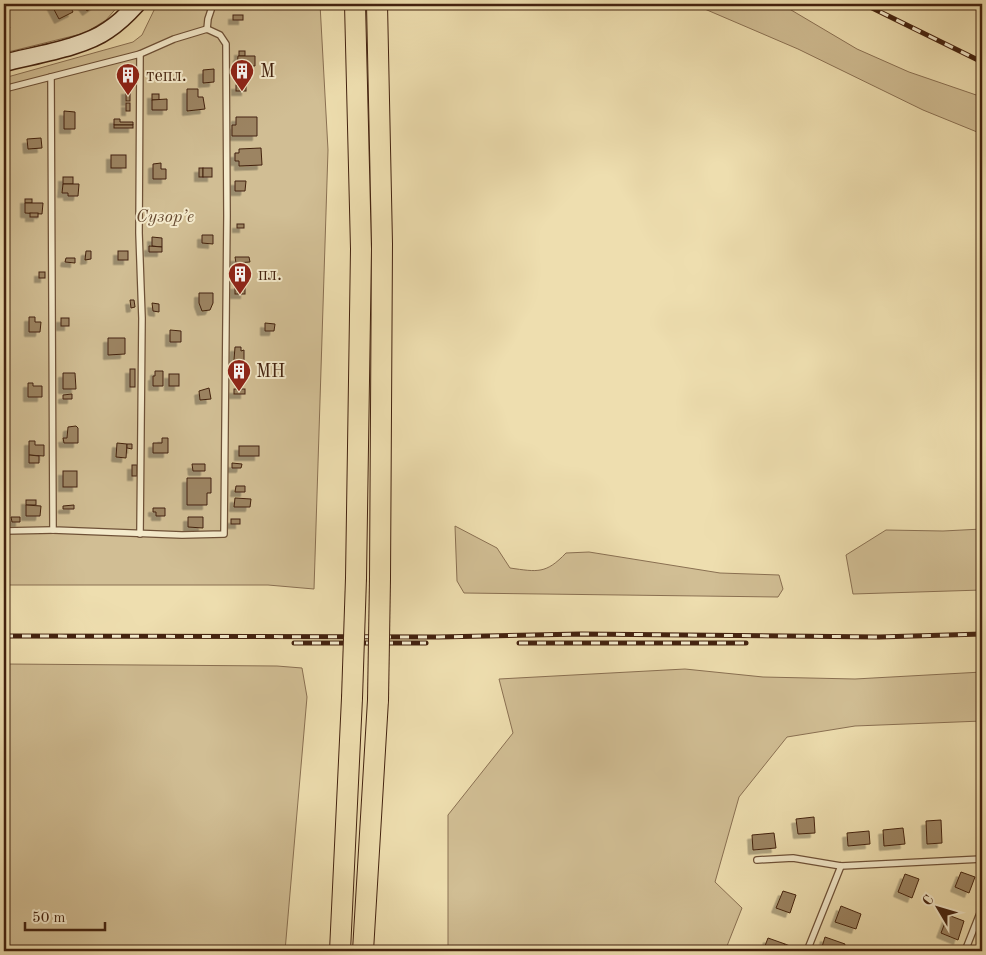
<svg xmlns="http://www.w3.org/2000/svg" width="986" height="955" font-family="'Old Standard TT',serif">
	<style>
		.green { fill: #d1be94; stroke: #8a7052 }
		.building { fill: #9c8462; stroke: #43220f; filter: url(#shadow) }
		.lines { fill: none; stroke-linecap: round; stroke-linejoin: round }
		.lane-casing { stroke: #6e5137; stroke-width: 8 }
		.secondary-casing { stroke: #43220f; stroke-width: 19 }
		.highway-casing { stroke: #43220f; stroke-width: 22 }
		.lane { stroke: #f4eacb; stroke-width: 5.5 }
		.secondary { stroke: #f4eacb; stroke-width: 16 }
		.highway { stroke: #eedeaf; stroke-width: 20 }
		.rail-casing { stroke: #43220f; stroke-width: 5 }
		.rail { stroke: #f4eacb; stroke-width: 3; stroke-dasharray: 9; stroke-linecap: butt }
		.highway-bridge-casing { stroke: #43220f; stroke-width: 22; stroke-linecap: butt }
		.highway-bridge { stroke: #eedeaf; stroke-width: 20 }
		.labels { text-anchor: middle; stroke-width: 4; stroke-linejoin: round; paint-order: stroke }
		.poi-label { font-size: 18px; fill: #43220f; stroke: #f4eacb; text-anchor: start }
		.park-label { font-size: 18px; font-style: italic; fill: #664930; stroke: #f4eacb }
	</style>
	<defs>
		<filter id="shadow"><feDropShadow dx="-4.5" dy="4.5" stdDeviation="0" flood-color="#0004"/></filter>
	</defs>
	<rect width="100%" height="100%" fill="#eedeaf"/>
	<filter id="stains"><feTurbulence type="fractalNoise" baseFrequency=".004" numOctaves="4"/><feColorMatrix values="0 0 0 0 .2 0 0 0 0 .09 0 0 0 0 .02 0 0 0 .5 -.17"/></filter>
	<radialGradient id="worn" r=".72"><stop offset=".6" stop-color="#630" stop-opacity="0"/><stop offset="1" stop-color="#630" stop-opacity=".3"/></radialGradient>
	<g class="green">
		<polygon points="4,4 120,4 106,20 85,33 4,53"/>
		<polygon points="157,4 320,4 328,150 314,589 268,585 4,585 4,78 133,42 142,35"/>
		<polygon points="693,4 781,4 857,49 909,72 982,97 982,134 923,110 798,49"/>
		<path d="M455 526 497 548 510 568C538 572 546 574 566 553L589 552 720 573 779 575 783 589 778 597 464 593 457 581Z"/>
		<polygon points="982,529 982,590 853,594 846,555 886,530 943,531"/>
		<polygon points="4,664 277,666 302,668 307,697 285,951 4,951"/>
		<polygon points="685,669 763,677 855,679 982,672 982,721 855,726 787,737 739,797 715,882 742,908 725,951 448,951 448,815 513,733 499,679"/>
	</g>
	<g class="building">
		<polygon points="51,4 69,4 73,12 59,19"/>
		<polygon points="82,4 97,4 87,11"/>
		<rect x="233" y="15" width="10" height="5"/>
		<polygon points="4,20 10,28 4,34"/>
		<rect x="239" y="51" width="6" height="5"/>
		<polygon points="238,56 255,56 255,66 237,66"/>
		<polygon points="214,69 214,82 203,83 203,70"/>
		<rect x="236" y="85" width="10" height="6"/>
		<polygon points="187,89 198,89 198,97 203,97 205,109 187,111"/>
		<rect x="126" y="90" width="4" height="11"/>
		<rect x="152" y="94" width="7" height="6"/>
		<polygon points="167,99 167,110 152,110 152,100"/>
		<rect x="126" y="103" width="4" height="8"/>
		<polygon points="64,111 75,112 75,129 64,129"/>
		<polygon points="236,117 257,117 257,136 232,136 232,125 236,125"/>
		<polygon points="114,119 120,119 120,122 133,122 133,125 114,125"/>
		<rect x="114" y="125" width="19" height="3"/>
		<polygon points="41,138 42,148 28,149 27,139"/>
		<polygon points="261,148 262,165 239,166 239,161 235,161 235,153 239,153 239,149"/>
		<rect x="111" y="155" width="15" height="13"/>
		<polygon points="161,163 161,169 166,169 166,179 153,179 153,164"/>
		<rect x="199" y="168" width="4" height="9"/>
		<rect x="203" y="168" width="9" height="9"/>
		<rect x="63" y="177" width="10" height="7"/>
		<polygon points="235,181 246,181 245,191 235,191"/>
		<polygon points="63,184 79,184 78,196 68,196 68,193 62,193"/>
		<rect x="25" y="199" width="7" height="4"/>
		<polygon points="25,203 43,203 42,214 25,213"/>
		<rect x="30" y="213" width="8" height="4"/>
		<rect x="237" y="224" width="7" height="4"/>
		<polygon points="202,235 213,235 213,244 202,243"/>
		<polygon points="152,237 162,238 162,247 152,246"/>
		<polygon points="149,246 162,247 162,252 149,252"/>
		<polygon points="86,251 91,251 91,259 85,260"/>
		<rect x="118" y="251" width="10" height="9"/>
		<polygon points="235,257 249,257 250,262 236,263"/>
		<polygon points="66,258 75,258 75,263 65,262"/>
		<rect x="39" y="272" width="6" height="6"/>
		<rect x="235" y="285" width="10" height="9"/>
		<polygon points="199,293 213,293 213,303 210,310 202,311 199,303"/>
		<polygon points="130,300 134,300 135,307 131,308"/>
		<polygon points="152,303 159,304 159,312 153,311"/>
		<polygon points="29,317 35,317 35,322 41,322 40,332 29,332"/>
		<rect x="61" y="318" width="8" height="8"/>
		<polygon points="265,323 275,324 274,331 265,331"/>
		<polygon points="170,330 181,331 181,342 170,342"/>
		<polygon points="108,338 125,338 125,354 108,355"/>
		<polygon points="235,347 241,347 241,351 244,350 244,360 234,360"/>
		<rect x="130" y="369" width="5" height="18"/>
		<polygon points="155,371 163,371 163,386 153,386 153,376 155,376"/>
		<polygon points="63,373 75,373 76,389 63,389"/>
		<rect x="169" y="374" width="10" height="12"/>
		<polygon points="28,383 33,383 33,386 42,386 42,397 28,397"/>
		<polygon points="209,388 211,399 200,400 199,391"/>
		<rect x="234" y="389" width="11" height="5"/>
		<polygon points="72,394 72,399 63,399 63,395"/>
		<polygon points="76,426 78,428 78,443 64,443 63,438 67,438 68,427"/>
		<polygon points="162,438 168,438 168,453 153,453 153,443 162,443"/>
		<polygon points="29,441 35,441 35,445 44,445 44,456 29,455"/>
		<polygon points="117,443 127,444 126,458 116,457"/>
		<polygon points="127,444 132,444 132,449 127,448"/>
		<rect x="239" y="446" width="20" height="10"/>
		<polygon points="29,455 39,456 39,463 29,463"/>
		<polygon points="232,463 242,464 241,468 232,468"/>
		<polygon points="192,464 205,464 205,471 193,471"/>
		<rect x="132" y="465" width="5" height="11"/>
		<rect x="63" y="471" width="14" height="16"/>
		<polygon points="187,478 211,478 211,493 207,493 207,505 187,505"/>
		<polygon points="236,486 245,486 245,492 235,492"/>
		<polygon points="235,498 251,499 250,507 234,507"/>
		<rect x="26" y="500" width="10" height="5"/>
		<polygon points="26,505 41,506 40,516 26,516"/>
		<polygon points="74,505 74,509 63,509 63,506"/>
		<polygon points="153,508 165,508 165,516 156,516 156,512 153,512"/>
		<polygon points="11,517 20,517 20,522 12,522"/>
		<polygon points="188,517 203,517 203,528 188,527"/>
		<rect x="231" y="519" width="9" height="5"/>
		<polygon points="814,817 815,833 798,834 796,819"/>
		<polygon points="941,820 942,843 927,844 926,821"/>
		<polygon points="903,828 905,844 884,846 883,830"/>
		<polygon points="869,831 870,844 848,846 847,833"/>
		<polygon points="774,833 776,848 753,850 752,835"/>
		<polygon points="961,872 975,877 969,893 955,887"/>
		<polygon points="905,874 919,879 912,898 898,892"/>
		<polygon points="783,891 796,895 790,913 776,908"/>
		<polygon points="841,906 861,914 856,929 835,922"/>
		<polygon points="948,915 964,921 958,940 941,933"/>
		<polygon points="825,937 845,944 843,951 826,951 821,950"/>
		<polygon points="768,938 785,944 783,951 763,951"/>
		<polygon points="785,944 800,950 800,951 783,951"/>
	</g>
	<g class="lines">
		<g class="lane-casing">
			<g id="lane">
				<polyline points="207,29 208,19 213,4"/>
				<polyline points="51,77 53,530 182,535 224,534 227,216 226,44 220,35 207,29 174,39 140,54"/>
				<polyline points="4,89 140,54 139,233 142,318 140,534"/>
				<polyline points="4,531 53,530"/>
				<polyline points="757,860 793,858 841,866 982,859"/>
				<polyline points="807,951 841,866"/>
				<polyline points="965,951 982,908"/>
			</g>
		</g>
		<g class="secondary-casing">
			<path id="secondary" d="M4 63C34 55 83 48 108 30 119 23 128 14 137 4"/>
		</g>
		<g class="highway-casing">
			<g id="highway">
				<polyline points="355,4 361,249 356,578"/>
				<polyline points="377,4 382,244 380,579"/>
				<polyline points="340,951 352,698"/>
				<polyline points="363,951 378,700"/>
			</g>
		</g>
		<use href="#lane" class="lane"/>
		<use href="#secondary" class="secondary"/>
		<use href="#highway" class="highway"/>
		<g class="rail-casing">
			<g id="rail">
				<polyline points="864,4 982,62"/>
				<polyline points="4,636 438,637 581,634 879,637 982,634"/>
				<polyline points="294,643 426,643"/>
				<polyline points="519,643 746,643"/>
			</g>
		</g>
		<use href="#rail" class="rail"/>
		<g class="highway-bridge-casing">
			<g id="highway-bridge">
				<polyline points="352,698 356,578"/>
				<polyline points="378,700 380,579"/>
			</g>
		</g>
		<use href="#highway-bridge" class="highway-bridge"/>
	</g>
	<defs>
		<g id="building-pin" transform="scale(1.25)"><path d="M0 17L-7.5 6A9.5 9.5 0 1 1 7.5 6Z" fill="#8f2418" stroke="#f4eacb"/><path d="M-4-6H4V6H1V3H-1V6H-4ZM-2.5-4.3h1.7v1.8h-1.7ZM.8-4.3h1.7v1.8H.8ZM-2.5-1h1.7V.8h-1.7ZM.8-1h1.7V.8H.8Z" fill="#fff"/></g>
	</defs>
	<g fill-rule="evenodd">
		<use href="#building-pin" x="242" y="71"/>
		<use href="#building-pin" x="128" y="75"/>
		<use href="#building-pin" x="240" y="274"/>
		<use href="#building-pin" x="239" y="371"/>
	</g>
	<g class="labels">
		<g class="poi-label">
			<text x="260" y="77">М</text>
			<text x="146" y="81">тепл.</text>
			<text x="258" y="280">пл.</text>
			<text x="256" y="377">МН</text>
		</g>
		<g class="park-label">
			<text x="165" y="222">Сузорʼе</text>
		</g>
	</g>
	<rect width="986" height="955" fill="none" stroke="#eedeaf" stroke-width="20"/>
	<rect x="5" y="5" width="976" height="945" fill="none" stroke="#43220f" stroke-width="2.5"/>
	<rect x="10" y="10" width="966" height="935" fill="none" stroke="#43220f"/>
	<g transform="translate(938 908) rotate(308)" stroke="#f4eacb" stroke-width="4" paint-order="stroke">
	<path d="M0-4L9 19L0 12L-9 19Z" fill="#43220f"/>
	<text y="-8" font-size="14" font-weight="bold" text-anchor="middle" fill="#43220f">С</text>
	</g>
	<path d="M25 922v8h80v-8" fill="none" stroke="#43220f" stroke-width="2.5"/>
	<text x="32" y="922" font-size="15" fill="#43220f" stroke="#f4eacb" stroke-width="4" paint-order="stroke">50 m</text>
	<rect width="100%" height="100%" filter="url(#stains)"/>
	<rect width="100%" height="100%" fill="url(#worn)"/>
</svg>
